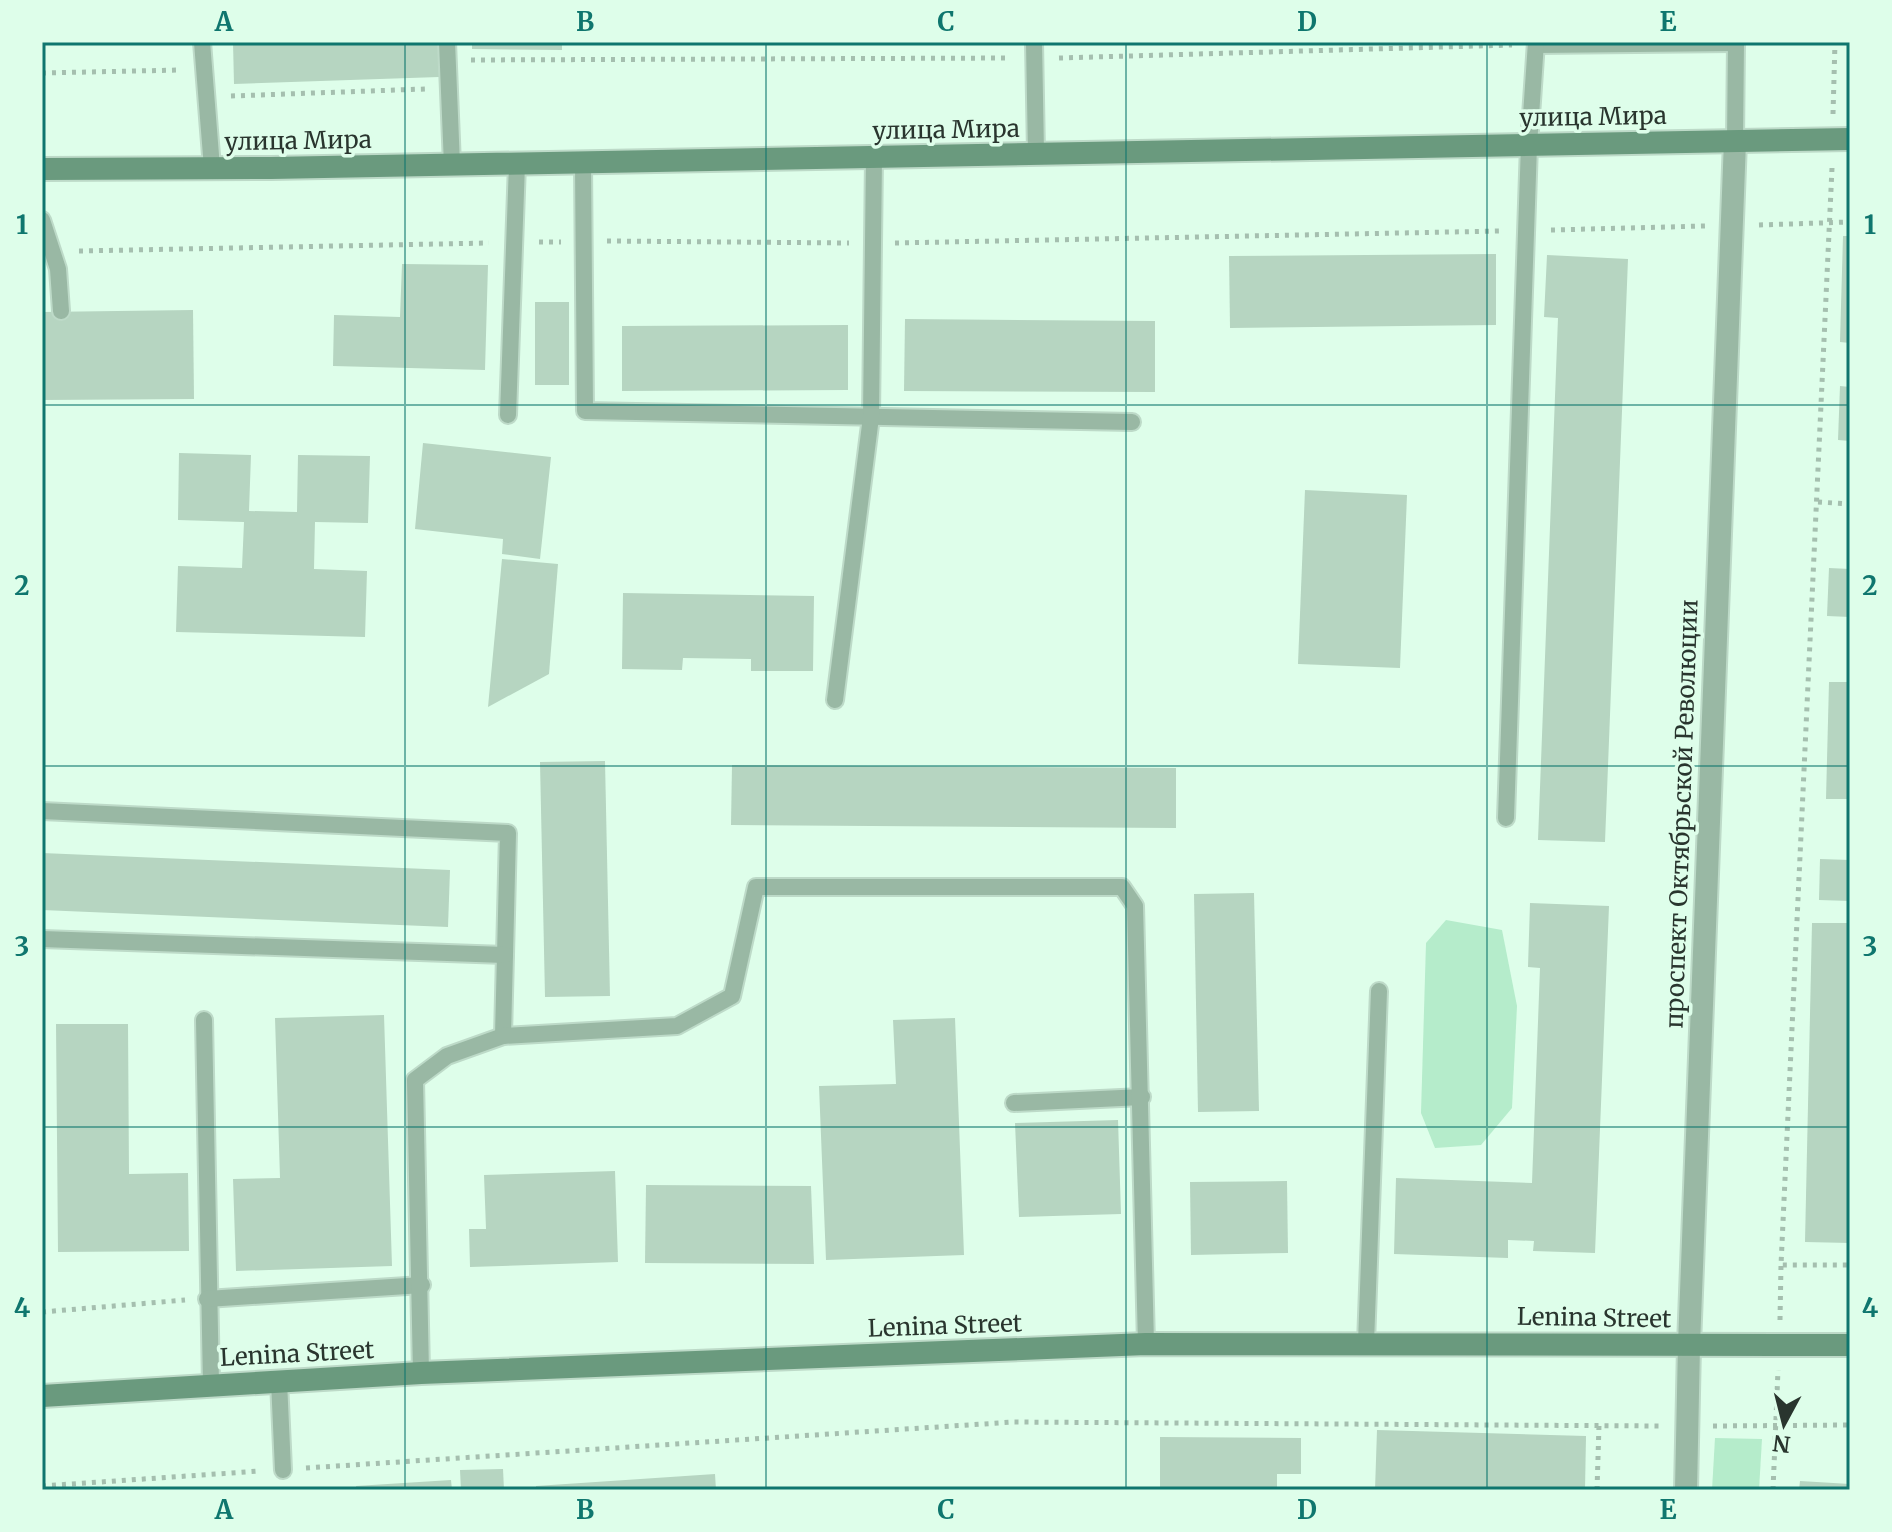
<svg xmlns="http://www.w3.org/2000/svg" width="1892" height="1532" font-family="Merriweather,serif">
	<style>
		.green { fill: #b5eccb }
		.building { fill: #b6d5c1 }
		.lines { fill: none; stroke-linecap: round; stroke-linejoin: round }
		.service-casing { stroke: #bddac8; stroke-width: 20 }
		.pedestrian-casing { stroke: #bddac8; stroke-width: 26 }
		.minor-casing { stroke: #bddac8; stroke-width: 26 }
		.secondary-casing { stroke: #bddac8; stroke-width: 26 }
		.path { stroke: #a5bfaf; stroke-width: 5; stroke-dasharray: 4 6; stroke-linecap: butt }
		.service { stroke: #99b8a4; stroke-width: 16 }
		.pedestrian { stroke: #99b8a4; stroke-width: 22 }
		.minor { stroke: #99b8a4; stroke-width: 22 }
		.secondary { stroke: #6a9a7e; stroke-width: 22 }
		.grid { fill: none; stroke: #0f766e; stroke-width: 2; stroke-opacity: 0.55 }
		.labels { text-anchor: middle; stroke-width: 7; stroke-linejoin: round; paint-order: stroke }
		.street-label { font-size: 24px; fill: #29352e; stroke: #defeea }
		.neatline { fill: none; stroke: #0f766e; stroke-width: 3 }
		.grid-label { font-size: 26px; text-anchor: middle; font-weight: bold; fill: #0f766e }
	</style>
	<rect width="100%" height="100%" fill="#defeea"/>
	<g class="green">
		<polygon points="1446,920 1502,930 1517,1006 1512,1108 1481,1145 1435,1148 1421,1113 1426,943"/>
		<polygon points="1715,1438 1762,1439 1759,1490 1712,1490"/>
	</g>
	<g class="building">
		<polygon points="233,42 438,42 439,77 234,84"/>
		<polygon points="472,42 562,42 562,50 472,49"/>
		<polygon points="1843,236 1850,236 1850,343 1840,342"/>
		<polygon points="1496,254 1496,325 1230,328 1229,256"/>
		<polygon points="1547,255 1628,259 1605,842 1538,840 1558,318 1544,317"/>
		<polygon points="402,264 488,265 485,370 333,366 334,315 400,317"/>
		<rect x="535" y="302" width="34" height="83"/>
		<polygon points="193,310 194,399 42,400 42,312"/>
		<polygon points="905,319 1155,321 1155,392 904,391"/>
		<polygon points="848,325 848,390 622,391 622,326"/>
		<polygon points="1840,386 1850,387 1850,441 1838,440"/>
		<polygon points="423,443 551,457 540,559 502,554 503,539 415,529"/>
		<polygon points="179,453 251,455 249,511 297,512 298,455 370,456 368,523 315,522 314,569 367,571 365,637 176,632 178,566 242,568 244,522 178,520"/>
		<polygon points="1305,490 1407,495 1400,668 1298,664"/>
		<polygon points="502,559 558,564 549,674 488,707"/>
		<polygon points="1829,568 1850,569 1850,617 1827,616"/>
		<polygon points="623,593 814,596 813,671 751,671 751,659 683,658 682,670 622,669"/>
		<polygon points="1829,682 1850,682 1850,799 1826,799"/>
		<polygon points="605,761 610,996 545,997 540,762"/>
		<polygon points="732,765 1176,768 1176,828 731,825"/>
		<polygon points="42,853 450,870 448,927 42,910"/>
		<polygon points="1820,859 1850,860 1850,901 1819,900"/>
		<polygon points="1254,893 1259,1111 1198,1112 1194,894"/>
		<polygon points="1530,903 1609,906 1595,1253 1533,1251 1534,1241 1508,1240 1508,1258 1394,1254 1396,1178 1532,1183 1540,968 1528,967"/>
		<polygon points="1812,923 1850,923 1850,1243 1805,1242"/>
		<polygon points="384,1015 392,1266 236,1271 233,1179 280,1178 275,1018"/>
		<polygon points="955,1018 964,1255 826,1260 819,1086 896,1084 893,1020"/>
		<polygon points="56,1024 128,1024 129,1174 188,1173 189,1251 58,1252"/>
		<polygon points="1118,1120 1121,1214 1019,1217 1015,1123"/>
		<polygon points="615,1171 618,1262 470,1267 469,1229 486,1229 484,1175"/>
		<polygon points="1287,1181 1288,1253 1191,1255 1190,1182"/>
		<polygon points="646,1185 811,1186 814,1264 645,1263"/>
		<polygon points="1377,1430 1586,1436 1585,1490 1375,1490"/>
		<polygon points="1160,1437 1301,1438 1301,1474 1277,1474 1277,1490 1160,1490"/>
		<polygon points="503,1469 504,1490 461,1490 460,1470"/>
		<polygon points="715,1474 716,1490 536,1490 536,1486"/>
		<polygon points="451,1480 452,1490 357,1490 356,1486"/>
		<polygon points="1800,1481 1850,1484 1850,1490 1799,1490"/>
	</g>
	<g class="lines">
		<g class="service-casing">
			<g id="service">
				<polyline points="202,42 212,168"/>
				<polyline points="447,42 452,165"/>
				<polyline points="1034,42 1036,154"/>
				<polyline points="1536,45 1734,43"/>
				<polyline points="1735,141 1736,42"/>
				<polyline points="583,163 585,411 1132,422"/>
				<polyline points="42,220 58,269 61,311"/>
				<polyline points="508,415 517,164"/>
				<polyline points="835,700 871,417 874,157"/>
				<polyline points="42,811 508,833 503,1036"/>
				<polyline points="1506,818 1529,145 1536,42"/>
				<polyline points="42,939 505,955"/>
				<polyline points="204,1020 211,1384"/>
				<polyline points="1014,1103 1142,1097"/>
				<polyline points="207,1299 422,1285"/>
				<polyline points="1366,1343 1379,991"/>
				<polyline points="421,1373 415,1080 447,1056 503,1036 677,1026 732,996 756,887 1122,887 1135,906 1146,1344"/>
				<polyline points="279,1381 283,1470"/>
			</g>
		</g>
		<g class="pedestrian-casing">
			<polyline id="pedestrian" points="1686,1490 1689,1345"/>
		</g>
		<g class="minor-casing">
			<polyline id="minor" points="1689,1345 1735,141"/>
		</g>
		<g class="secondary-casing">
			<g id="secondary">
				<polyline points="42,169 271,168 1850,139"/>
				<polyline points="42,1396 421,1373 1146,1344 1850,1345"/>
			</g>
		</g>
		<g class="path">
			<polyline points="1059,58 1512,45"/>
			<polyline points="471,60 1009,58"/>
			<polyline points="42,73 181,70"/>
			<polyline points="231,96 425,89"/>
			<polyline points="1833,114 1835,42"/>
			<polyline points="1832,168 1781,1265 1850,1265"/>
			<polyline points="1759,225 1850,222"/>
			<polyline points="1551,230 1705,226"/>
			<polyline points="607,241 849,243"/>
			<polyline points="539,242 561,242"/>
			<polyline points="895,243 1501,231"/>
			<polyline points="79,251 489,243"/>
			<polyline points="1818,502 1850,504"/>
			<polyline points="42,1312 185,1300"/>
			<polyline points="1780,1320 1781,1265"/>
			<polyline points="1713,1426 1850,1425"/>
			<polyline points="306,1468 1014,1422 1659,1426"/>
			<polyline points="42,1486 260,1471"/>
			<polyline points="1597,1490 1599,1425"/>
			<polyline points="1773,1490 1778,1370"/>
		</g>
		<use href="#service" class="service"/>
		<use href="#pedestrian" class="pedestrian"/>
		<use href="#minor" class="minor"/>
		<use href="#secondary" class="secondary"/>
	</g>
	<path class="grid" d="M405 42V1490M766 42V1490M1126 42V1490M1487 42V1490M42 405H1850M42 766H1850M42 1127H1850"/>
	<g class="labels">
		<g class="street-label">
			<text transform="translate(1593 117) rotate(-1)" y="8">улица Мира</text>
			<text transform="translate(946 130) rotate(-1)" y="8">улица Мира</text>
			<text transform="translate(298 141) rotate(-1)" y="8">улица Мира</text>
			<text transform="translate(1682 814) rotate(-88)" y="8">проспект Октябрьской Революции</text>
			<text transform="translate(1594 1318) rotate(1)" y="8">Lenina Street</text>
			<text transform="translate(945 1326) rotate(-2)" y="8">Lenina Street</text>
			<text transform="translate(297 1354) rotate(-3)" y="8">Lenina Street</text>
		</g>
	</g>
	<rect width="1892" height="1532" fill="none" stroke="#defeea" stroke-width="88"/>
	<g transform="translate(1784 1424) rotate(187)" stroke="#defeea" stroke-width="6" paint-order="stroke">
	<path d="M0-6L14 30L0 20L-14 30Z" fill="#29352e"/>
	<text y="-12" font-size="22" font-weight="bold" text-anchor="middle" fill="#29352e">N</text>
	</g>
	<rect x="44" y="44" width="1804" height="1444" class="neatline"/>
	<g class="grid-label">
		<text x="224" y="31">A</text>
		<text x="585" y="31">B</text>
		<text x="946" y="31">C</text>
		<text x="1307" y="31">D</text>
		<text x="1668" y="31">E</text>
		<text x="22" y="234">1</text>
		<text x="1870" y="234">1</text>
		<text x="22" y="595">2</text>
		<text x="1870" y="595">2</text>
		<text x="22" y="956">3</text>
		<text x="1870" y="956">3</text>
		<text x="22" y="1317">4</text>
		<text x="1870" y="1317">4</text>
		<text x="224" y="1519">A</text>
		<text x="585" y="1519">B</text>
		<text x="946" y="1519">C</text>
		<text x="1307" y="1519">D</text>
		<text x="1668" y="1519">E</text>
	</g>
</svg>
